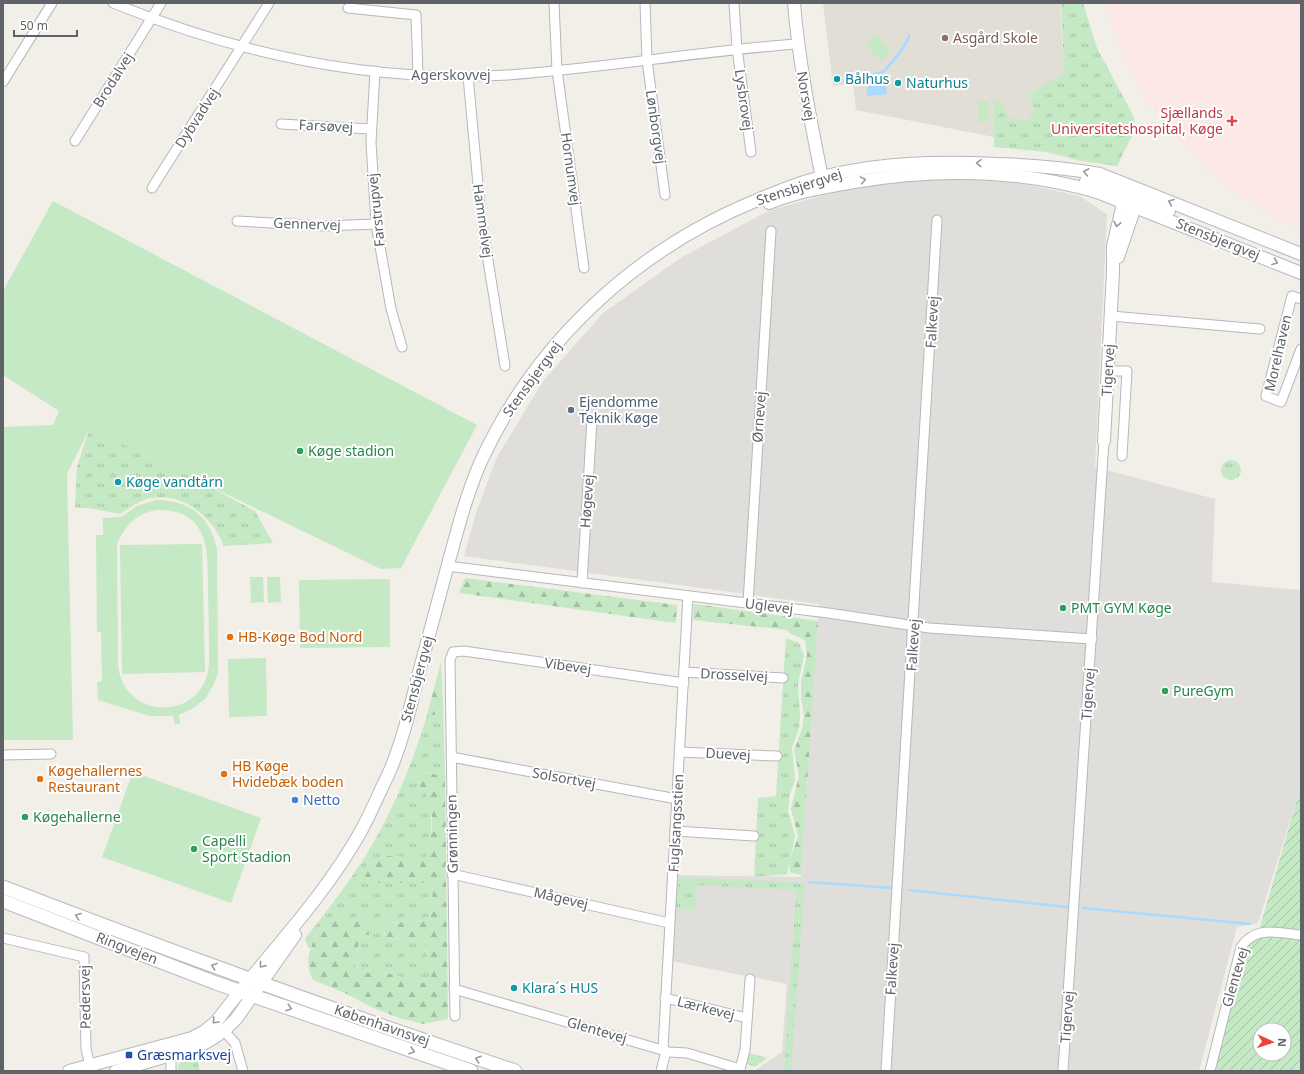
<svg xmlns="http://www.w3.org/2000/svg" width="1304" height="1074" font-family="'Noto Sans',sans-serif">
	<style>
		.industrial { fill: #e0deda }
		.education { fill: #e1ded6 }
		.medical { fill: #fce8e6 }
		.grass { fill: url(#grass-tufts) }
		.forest { fill: url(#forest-firs) }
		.garden { fill: url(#garden-furrows); fill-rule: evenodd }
		.pitch { fill: #c5e8c5; fill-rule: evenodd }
		.water { fill: #aadaff }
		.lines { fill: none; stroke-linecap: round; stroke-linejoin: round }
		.stream { stroke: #aadaff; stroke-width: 2.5 }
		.minor-casing { stroke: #b5b8bc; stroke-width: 11 }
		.tertiary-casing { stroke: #b5b8bc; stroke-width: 14 }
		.secondary-casing { stroke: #b6babf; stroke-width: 15 }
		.minor { stroke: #fff; stroke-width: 9 }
		.tertiary { stroke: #fff; stroke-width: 12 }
		.secondary { stroke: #fff; stroke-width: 13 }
		.oneway { stroke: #979a9d }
		.education-dot { fill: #8d6e63; stroke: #fff; stroke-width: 1.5 }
		.culture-dot { fill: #0f9aa8; stroke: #fff; stroke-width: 1.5 }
		.health-dot { fill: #e0444e; stroke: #fff; stroke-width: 1.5 }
		.service-dot { fill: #5c6f8a; stroke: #fff; stroke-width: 1.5 }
		.leisure-dot { fill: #2e9e5b; stroke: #fff; stroke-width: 1.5 }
		.food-dot { fill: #e8710a; stroke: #fff; stroke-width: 1.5 }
		.shop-dot { fill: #3f7fe0; stroke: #fff; stroke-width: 1.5 }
		.transit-dot { fill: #1a4fb4; stroke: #fff; stroke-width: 1.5 }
		.labels { text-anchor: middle; stroke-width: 4; stroke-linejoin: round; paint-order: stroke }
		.education-label { font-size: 14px; fill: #785e54; stroke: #fff; text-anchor: start }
		.street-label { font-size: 14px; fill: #5f6368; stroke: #fff }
		.culture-label { font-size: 14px; fill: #0d838f; stroke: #fff; text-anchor: start }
		.health-label { font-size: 14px; fill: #be3a42; stroke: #fff; text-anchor: end }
		.service-label { font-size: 14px; fill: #4e5e75; stroke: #fff; text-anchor: start }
		.leisure-label { font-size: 14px; fill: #27864d; stroke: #fff; text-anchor: start }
		.food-label { font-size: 14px; fill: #c56008; stroke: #fff; text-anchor: start }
		.shop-label { font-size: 14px; fill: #366cbe; stroke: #fff; text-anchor: start }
		.transit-label { font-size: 14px; fill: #164399; stroke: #fff; text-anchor: start }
	</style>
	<defs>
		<pattern id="grass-tufts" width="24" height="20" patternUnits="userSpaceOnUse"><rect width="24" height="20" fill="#c5e8c5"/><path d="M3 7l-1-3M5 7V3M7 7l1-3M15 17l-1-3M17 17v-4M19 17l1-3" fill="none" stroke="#a3c0a4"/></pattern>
		<pattern id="forest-firs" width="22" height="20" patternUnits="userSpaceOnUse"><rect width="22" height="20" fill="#c5e8c5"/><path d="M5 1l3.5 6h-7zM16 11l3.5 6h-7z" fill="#a3c0a4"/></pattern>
		<pattern id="garden-furrows" width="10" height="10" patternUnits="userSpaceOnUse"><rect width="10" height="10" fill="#c5e8c5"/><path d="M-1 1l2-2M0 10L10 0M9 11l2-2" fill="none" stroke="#a3c0a4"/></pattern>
	</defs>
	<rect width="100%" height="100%" fill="#f1efe8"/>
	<polygon class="industrial" points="964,176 1035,186 1079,196 1107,214 1095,467 1215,499 1212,582 1301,590 1301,786 1258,923 1237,927 1199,1071 754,1071 782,1052 787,984 671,961 677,875 801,877 819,604 464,556 476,513 496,459 543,381 603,313 682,257 768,211 827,194 888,182"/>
	<polygon class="education" points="823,3 1060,3 1064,73 1029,94 1034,106 1032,116 1027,120 1012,119 1006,113 1000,101 994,101 994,137 856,110 853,84 833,86"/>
	<polygon class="medical" points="1105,3 1301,3 1301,230 1254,205 1219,179 1179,140 1148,102 1123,55"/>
	<g class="grass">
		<path d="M1061 3H1083L1097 48 1134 117 1135 130 1117 166 1081 161 1046 152 994 147V101H1000L1006 113 1012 119 1027 120C1036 112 1033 104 1029 94L1064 73Z"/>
		<path d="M90 428 188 475 255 511 273 543 224 546C212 516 181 490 147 499 137 502 129 508 120 514L89 508H75L77 466Z"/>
		<circle cx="1231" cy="470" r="10"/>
		<polygon points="786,638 799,643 804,655 798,684 800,716 799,728 792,748 795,780 790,794 788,811 795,836 787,874 754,877 758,798 776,796"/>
		<path d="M443 706 445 776 421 772 422 787 431 803V840L425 858 388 856 369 883H434L429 921 383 923 385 937 424 941 432 973 423 983 391 974 354 972 360 935 322 924 309 949 305 939C325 913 345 888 363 860 391 815 412 766 427 715H434Z"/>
		<polygon points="678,877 805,883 791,1071 784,1071 796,890 697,885 696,910 676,908"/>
		<polygon points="749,1053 767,1058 755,1067 745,1063"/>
		<polygon points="196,1056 200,1071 178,1071 178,1065 182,1061"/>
	</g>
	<g class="forest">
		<polygon points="465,578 677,605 676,623 459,593"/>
		<polygon points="694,604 818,621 801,875 790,872 789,862 798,836 791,809 799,775 794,751 802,729 804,715 801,697 801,682 807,655 805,640 789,633 787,630 693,620"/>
		<polygon points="441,662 443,706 434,715 427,715"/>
		<path d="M421 772 445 776 448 1019 423 1024 399 1018 369 1006 345 993 313 980C302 960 312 943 322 924L339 919 369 922V935H360L354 972 391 974 423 983 432 973 424 941 385 937 383 923 429 921 434 883H369L361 872 370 861 388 856 425 858C434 833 437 803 417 782Z"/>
	</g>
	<path class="garden" d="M1301 786V1071H1214L1245 947 1257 937ZM1260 1030H1284V1054H1260Z"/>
	<g class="pitch">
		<polygon points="876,35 891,50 881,61 865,45"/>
		<polygon points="978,101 988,101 989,121 979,122"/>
		<polygon points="53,201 477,425 401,568 381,569 90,428 67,474 73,740 3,740 3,427 53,425 59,411 3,375 3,291"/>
		<path d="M156 500C190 500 211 517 217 550L218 672 214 684 205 699 192 709 179 715 180 724H175L173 716H150L98 700 97 682 102 681 101 632H97L96 535H103V518L121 517 137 506ZM157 510C212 509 208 555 208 595 209 618 209 641 209 663 206 723 120 722 118 662L117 544C125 526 136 513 157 510Z"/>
		<polygon points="202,544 205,672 122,674 120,545"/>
		<polygon points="250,577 263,577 264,602 251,603"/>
		<polygon points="267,577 280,577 281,602 268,603"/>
		<polygon points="390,579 390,647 300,648 299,580"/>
		<polygon points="266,658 267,716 229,717 228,659"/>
		<polygon points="133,772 261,818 231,903 102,857"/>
	</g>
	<path class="water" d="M882 71 885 75 887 94 869 96 867 95C866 87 871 83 872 75L876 72Z"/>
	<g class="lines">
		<g class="stream">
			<path d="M883 72C891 63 907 47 909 35"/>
			<polyline points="809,882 892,888"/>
			<polyline points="909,890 1067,907"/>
			<polyline points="1083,908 1250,924"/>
		</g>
		<g class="minor-casing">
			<g id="minor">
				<path d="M113 3C238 54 373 83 508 75 605 68 701 51 797 44"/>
				<polyline points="554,3 557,70 584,268"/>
				<polyline points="645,3 647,60 665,195"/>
				<polyline points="734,3 737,48 751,152"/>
				<polyline points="348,8 416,15 418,75"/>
				<polyline points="375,71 371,142 376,224 391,309 402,347"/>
				<polyline points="468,76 481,217 505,366"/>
				<polyline points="3,82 52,3"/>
				<polyline points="281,124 371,129"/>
				<polyline points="75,141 161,3"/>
				<polyline points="152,188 269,3"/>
				<polyline points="237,221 324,226 376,224"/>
				<polyline points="1301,299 1292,296 1266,396 1281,402 1301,349"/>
				<polyline points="1111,316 1260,329"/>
				<polyline points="1108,371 1127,371 1122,456"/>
				<polyline points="447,566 828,613 929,628 1092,639"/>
				<polyline points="582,583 592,420"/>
				<polyline points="748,603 771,231"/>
				<polyline points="684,672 783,678"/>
				<polyline points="680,752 777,756"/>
				<polyline points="3,755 51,754"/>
				<polyline points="451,757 677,799"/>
				<polyline points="675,831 754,836"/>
				<polyline points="452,874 669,923"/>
				<polyline points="3,938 84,957 86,1049 91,1070"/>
				<polyline points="454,989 669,1052 687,1053 740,1069 745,1050 750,979"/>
				<polyline points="665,998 747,1018"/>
				<polyline points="455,1016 450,660 453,652 464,651 684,683"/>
				<polyline points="224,1031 235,1043 243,1071"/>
				<polyline points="663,1049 688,596"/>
				<polyline points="171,1051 171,1071"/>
				<polyline points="661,1071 666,1051"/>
				<polyline points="886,1071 937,220"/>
				<polyline points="1063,1071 1104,441"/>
				<path d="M1210 1071 1241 947C1256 925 1278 933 1301 935"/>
			</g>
		</g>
		<g class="tertiary-casing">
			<g id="tertiary">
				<path d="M794 3C799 64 811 123 823 183"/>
				<polyline points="1086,181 1125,193 1134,191"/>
				<polyline points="1132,200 1138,198 1169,211"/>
				<path d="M769 203C796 192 825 187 854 182 936 168 1017 169 1097 192L1301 273"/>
				<polyline points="1118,257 1138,198"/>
				<polyline points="1104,441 1113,272 1113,246 1125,195"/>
				<path d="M69 1071 192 1038 205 1031 216 1022C264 958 322 901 361 831 371 813 379 793 388 775 402 744 410 709 418 676 429 636 439 597 450 557 459 524 468 490 482 459 537 341 636 250 755 201 778 191 802 181 826 176 883 162 940 161 997 164 1032 165 1066 168 1100 174L1301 254"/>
				<path d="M116 1071 195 1048C211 1041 224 1032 236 1019L295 935"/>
			</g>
		</g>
		<g class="secondary-casing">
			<g id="secondary">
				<path d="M3 887C172 952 343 1014 515 1071"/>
				<polyline points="3,901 216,983 471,1071"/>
			</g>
		</g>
		<use href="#minor" class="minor"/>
		<use href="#tertiary" class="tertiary"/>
		<use href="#secondary" class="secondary"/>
	</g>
	<defs><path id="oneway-chevron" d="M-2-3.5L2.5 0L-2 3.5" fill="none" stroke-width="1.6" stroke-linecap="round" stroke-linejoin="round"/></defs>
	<g class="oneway">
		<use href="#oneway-chevron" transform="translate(979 163) rotate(-177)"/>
		<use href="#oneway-chevron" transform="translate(1086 172) rotate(-169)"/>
		<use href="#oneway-chevron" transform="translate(863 180) rotate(-10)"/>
		<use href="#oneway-chevron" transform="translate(1171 202) rotate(-157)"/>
		<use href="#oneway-chevron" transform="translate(1117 224) rotate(102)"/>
		<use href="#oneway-chevron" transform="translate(1275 262) rotate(22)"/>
		<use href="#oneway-chevron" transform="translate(78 916) rotate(-159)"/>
		<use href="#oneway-chevron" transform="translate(262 965) rotate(129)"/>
		<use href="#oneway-chevron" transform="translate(214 966) rotate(-160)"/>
		<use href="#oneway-chevron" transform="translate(289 1008) rotate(19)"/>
		<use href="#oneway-chevron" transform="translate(215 1021) rotate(133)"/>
		<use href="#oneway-chevron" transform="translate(412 1051) rotate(19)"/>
		<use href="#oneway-chevron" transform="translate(478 1059) rotate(-161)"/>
	</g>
	<circle class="education-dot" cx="945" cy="38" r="4"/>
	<g class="culture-dot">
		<circle cx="837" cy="79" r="4"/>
		<circle cx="898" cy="83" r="4"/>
		<circle cx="118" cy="482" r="4"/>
		<circle cx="514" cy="988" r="4"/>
	</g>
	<path class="health-dot" d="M1230 115h4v4h4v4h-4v4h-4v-4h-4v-4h4z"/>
	<circle class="service-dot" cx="571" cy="410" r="4"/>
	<g class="leisure-dot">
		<circle cx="300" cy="451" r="4"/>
		<circle cx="1063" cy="608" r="4"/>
		<circle cx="1165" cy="691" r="4"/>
		<circle cx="25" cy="817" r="4"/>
		<circle cx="194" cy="849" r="4"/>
	</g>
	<g class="food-dot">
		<circle cx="230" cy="637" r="4"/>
		<circle cx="224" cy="774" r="4"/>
		<circle cx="40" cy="779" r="4"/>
	</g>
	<circle class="shop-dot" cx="295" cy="800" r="4"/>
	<rect class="transit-dot" x="125" y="1051" width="8" height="8" rx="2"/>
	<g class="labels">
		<g class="education-label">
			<text x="953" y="43">Asgård Skole</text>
		</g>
		<g class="street-label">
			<text x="451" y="80">Agerskovvej</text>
			<text transform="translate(113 80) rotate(-58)" y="5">Brodalvej</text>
			<text transform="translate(806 96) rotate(80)" y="5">Norsvej</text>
			<text transform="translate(744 100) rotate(82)" y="5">Lysbrovej</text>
			<text transform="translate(197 118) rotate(-57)" y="5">Dybvadvej</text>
			<text transform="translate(326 126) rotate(3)" y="5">Farsøvej</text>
			<text transform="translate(656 127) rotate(82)" y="5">Lønborgvej</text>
			<text transform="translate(571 169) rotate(82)" y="5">Hornumvej</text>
			<text transform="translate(799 187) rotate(-18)" y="5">Stensbjergvej</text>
			<text transform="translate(376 210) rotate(-96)" y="5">Farstrupvej</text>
			<text transform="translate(483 221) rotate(82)" y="5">Hammelvej</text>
			<text transform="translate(307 224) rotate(2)" y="5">Gennervej</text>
			<text transform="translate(1218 239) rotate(22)" y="5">Stensbjergvej</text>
			<text transform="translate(932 322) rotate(-87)" y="5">Falkevej</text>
			<text transform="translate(1278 353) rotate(-77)" y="5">Morelhaven</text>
			<text transform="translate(1108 370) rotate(-87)" y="5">Tigervej</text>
			<text transform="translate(532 379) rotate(-54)" y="5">Stensbjergvej</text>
			<text transform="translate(759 417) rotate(-86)" y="5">Ørnevej</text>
			<text transform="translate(587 501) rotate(-86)" y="5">Høgevej</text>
			<text transform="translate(769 606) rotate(7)" y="5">Uglevej</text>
			<text transform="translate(913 645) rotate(-86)" y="5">Falkevej</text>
			<text transform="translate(568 666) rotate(8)" y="5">Vibevej</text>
			<text transform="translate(734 675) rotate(3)" y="5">Drosselvej</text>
			<text transform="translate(417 679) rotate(-75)" y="5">Stensbjergvej</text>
			<text transform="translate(1088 694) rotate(-86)" y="5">Tigervej</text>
			<text transform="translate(728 754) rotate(3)" y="5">Duevej</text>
			<text transform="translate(564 778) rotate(10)" y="5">Solsortvej</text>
			<text transform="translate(676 823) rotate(-87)" y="5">Fuglsangsstien</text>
			<text transform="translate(452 834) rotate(-91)" y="5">Grønningen</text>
			<text transform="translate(561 898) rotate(13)" y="5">Mågevej</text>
			<text transform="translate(127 948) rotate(21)" y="5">Ringvejen</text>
			<text transform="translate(892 969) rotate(-86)" y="5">Falkevej</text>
			<text transform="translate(1235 977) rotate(-74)" y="5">Glentevej</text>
			<text transform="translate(85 997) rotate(-91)" y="5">Pedersvej</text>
			<text transform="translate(706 1008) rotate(14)" y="5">Lærkevej</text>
			<text transform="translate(1067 1017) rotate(-86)" y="5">Tigervej</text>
			<text transform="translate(382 1025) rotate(19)" y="5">Københavnsvej</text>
			<text transform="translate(597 1030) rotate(16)" y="5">Glentevej</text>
		</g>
		<g class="culture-label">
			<text x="845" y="84">Bålhus</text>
			<text x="906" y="88">Naturhus</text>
			<text x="126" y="487">Køge vandtårn</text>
			<text x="522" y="993">Klara´s HUS</text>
		</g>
		<g class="health-label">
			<text x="1223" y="118">Sjællands<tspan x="1223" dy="16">Universitetshospital, Køge</tspan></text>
		</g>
		<g class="service-label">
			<text x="579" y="407">Ejendomme<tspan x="579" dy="16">Teknik Køge</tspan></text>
		</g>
		<g class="leisure-label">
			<text x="308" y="456">Køge stadion</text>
			<text x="1071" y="613">PMT GYM Køge</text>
			<text x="1173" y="696">PureGym</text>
			<text x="33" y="822">Køgehallerne</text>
			<text x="202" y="846">Capelli<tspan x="202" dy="16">Sport Stadion</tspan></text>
		</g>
		<g class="food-label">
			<text x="238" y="642">HB-Køge Bod Nord</text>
			<text x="232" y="771">HB Køge<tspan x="232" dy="16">Hvidebæk boden</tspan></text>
			<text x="48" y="776">Køgehallernes<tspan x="48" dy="16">Restaurant</tspan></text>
		</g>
		<g class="shop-label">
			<text x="303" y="805">Netto</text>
		</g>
		<g class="transit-label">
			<text x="137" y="1060">Græsmarksvej</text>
		</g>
	</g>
	<rect width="1304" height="1074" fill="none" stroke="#5f6368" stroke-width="8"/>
	<g transform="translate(1272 1042) rotate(93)"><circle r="19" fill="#ffffff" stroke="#bfc1c3"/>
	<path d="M0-3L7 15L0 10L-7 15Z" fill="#ea4335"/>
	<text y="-6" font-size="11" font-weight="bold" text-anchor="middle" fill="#5f6368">N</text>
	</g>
	<path d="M14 30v6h63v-6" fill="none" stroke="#5f6368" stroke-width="2"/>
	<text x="20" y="30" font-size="12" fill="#5f6368" stroke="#ffffff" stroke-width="3" paint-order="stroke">50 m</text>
</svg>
